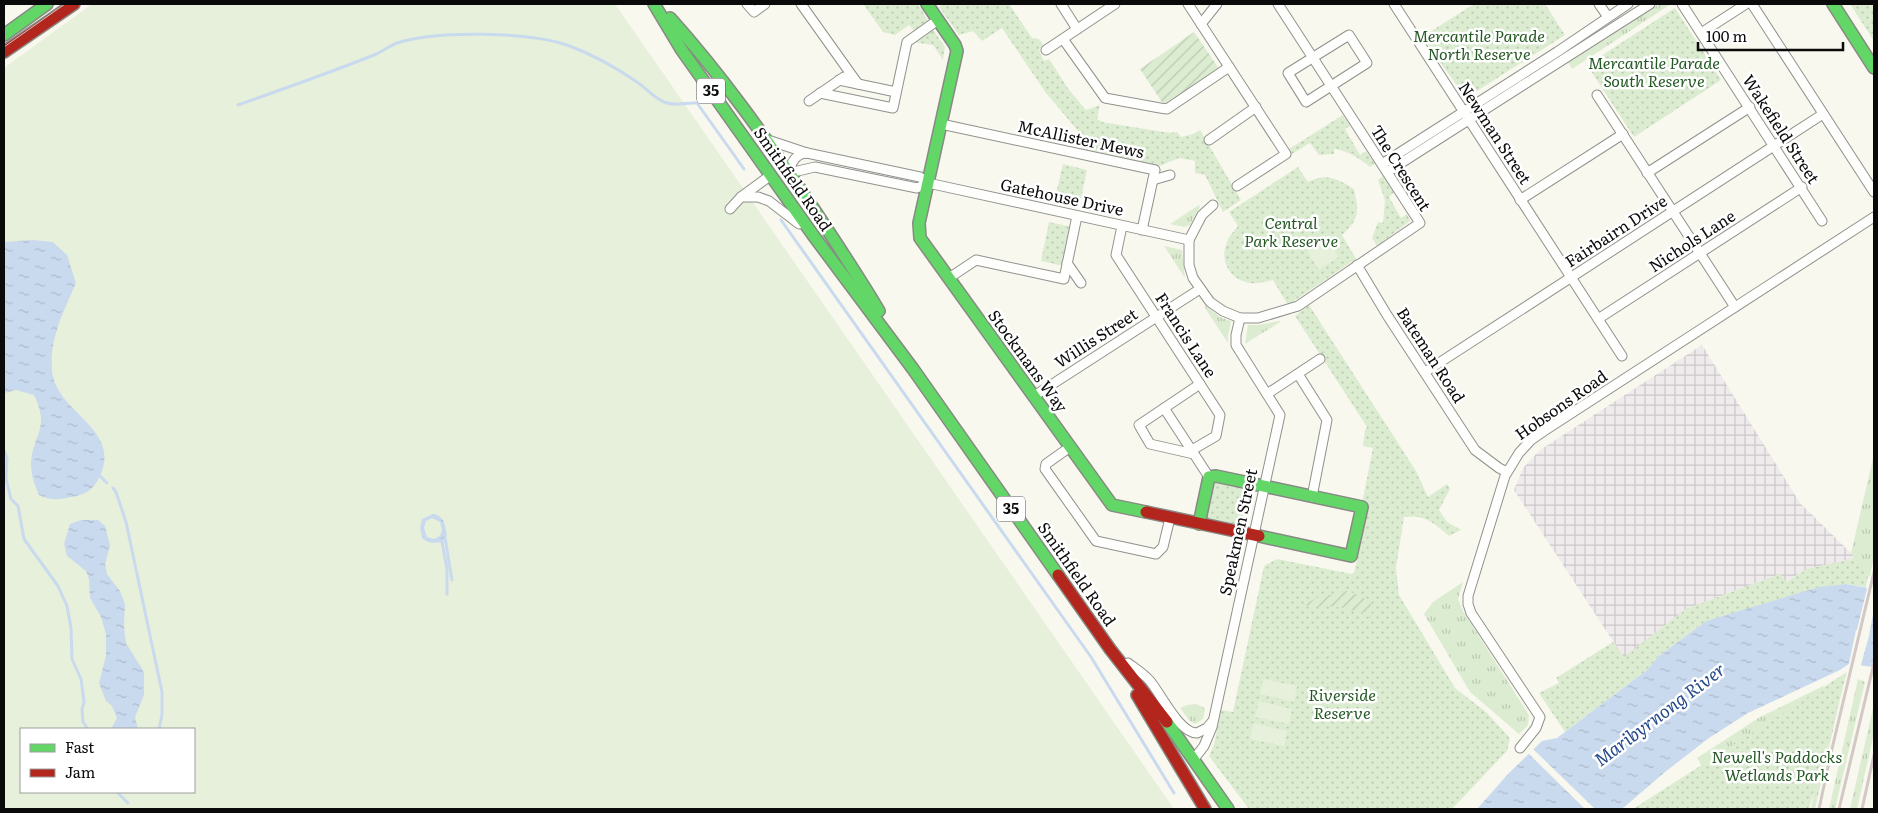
<svg xmlns="http://www.w3.org/2000/svg" width="1878" height="813" font-family="Literata,serif">
	<style>
		.industrial { fill: url(#industrial-grid) }
		.grass { fill: url(#grass-tufts) }
		.park { fill: url(#park-dots) }
		.garden { fill: url(#garden-furrows) }
		.pitch { fill: #e6f0db; fill-rule: evenodd }
		.water { fill: url(#water-ripples); fill-rule: evenodd }
		.pier { fill: #f8f8ef }
		.lines { fill: none; stroke-linecap: round; stroke-linejoin: round }
		.stream { stroke: #cadaee; stroke-width: 3 }
		.street-casing { stroke: #91918d; stroke-width: 11 }
		.fast-casing { stroke: #888884; stroke-width: 14 }
		.jam-casing { stroke: #888884; stroke-width: 14 }
		.street { stroke: #fefefd; stroke-width: 9 }
		.fast { stroke: #63d668; stroke-width: 11 }
		.jam { stroke: #b3261e; stroke-width: 11 }
		.tram { stroke: #d3c8c5; stroke-width: 1 }
		.rail { stroke: #d3c8c5; stroke-width: 3 }
		.labels { text-anchor: middle; stroke-width: 5; stroke-linejoin: round; paint-order: stroke }
		.shield { fill: #fff; stroke: #545454; stroke-width: 1 }
		.shield-label { font-size: 15px; font-weight: bold; fill: #0a0a0a }
		.park-label { font-size: 16px; font-style: italic; fill: #255924; stroke: #fff }
		.street-label { font-size: 16px; fill: #0a0a0a; stroke: #fff }
		.water-label { font-size: 18px; font-style: italic; fill: #254a8a; stroke: #fff }
	</style>
	<defs>
		<pattern id="industrial-grid" width="8" height="8" patternUnits="userSpaceOnUse" patternTransform="scale(1.25)"><rect width="8" height="8" fill="#efeaeb"/><path d="M0 4h8M4 0v8" fill="none" stroke="#ccc7c8"/></pattern>
		<pattern id="grass-tufts" width="24" height="20" patternUnits="userSpaceOnUse" patternTransform="scale(1.25)"><rect width="24" height="20" fill="#dcecd1"/><path d="M3 7l-1-3M5 7V3M7 7l1-3M15 17l-1-3M17 17v-4M19 17l1-3" fill="none" stroke="#bbc9b2"/></pattern>
		<pattern id="park-dots" width="8" height="8" patternUnits="userSpaceOnUse" patternTransform="scale(1.25)"><rect width="8" height="8" fill="#dcecd1"/><path d="M2 2h.1M6 6h.1" fill="none" stroke="#bbc9b2" stroke-width="1.8" stroke-linecap="round"/></pattern>
		<pattern id="garden-furrows" width="10" height="10" patternUnits="userSpaceOnUse" patternTransform="scale(1.25)"><rect width="10" height="10" fill="#dcecd1"/><path d="M-1 1l2-2M0 10L10 0M9 11l2-2" fill="none" stroke="#bbc9b2"/></pattern>
		<pattern id="water-ripples" width="26" height="14" patternUnits="userSpaceOnUse" patternTransform="scale(1.25)"><rect width="26" height="14" fill="#cadaee"/><path d="M2 4q2-2 4 0t4 0M15 11q2-2 4 0t4 0" fill="none" stroke="#acbacb"/></pattern>
	</defs>
	<rect width="100%" height="100%" fill="#f8f8ef"/>
	<polygon class="industrial" points="1702,345 1800,503 1856,558 1807,569 1785,582 1780,574 1686,609 1624,658 1514,490 1523,468 1540,450"/>
	<g class="grass">
		<polygon points="1659,4 1671,4 1572,69 1567,60 1572,57 1577,57"/>
		<polygon points="1199,205 1200,207 1190,225 1184,227 1170,224"/>
		<polygon points="1164,246 1182,250 1185,278"/>
		<polygon points="1205,306 1222,318 1231,321 1228,336 1228,343 1205,308"/>
		<polygon points="1280,321 1280,322 1245,344 1248,325 1258,325"/>
		<polygon points="1874,454 1874,556 1870,576 1868,577 1851,553"/>
		<polygon points="1463,582 1458,599 1463,611 1529,715 1528,725 1519,734 1470,692 1424,614 1433,602"/>
		<polygon points="1846,673 1815,809 1811,809 1815,785"/>
		<polygon points="1858,679 1865,682 1835,809 1829,809"/>
		<polygon points="1823,686 1829,695 1706,773 1697,758 1760,717"/>
		<polygon points="1196,704 1203,707 1205,709 1203,719 1195,724 1190,721 1180,708 1187,705"/>
		<polygon points="1874,704 1874,733 1857,809 1850,809"/>
	</g>
	<g class="park">
		<polygon points="863,4 918,4 928,21 914,31 909,25 895,35 883,32"/>
		<polygon points="943,4 1009,4 1032,38 1039,39 1043,45 1039,50 1044,61 1049,59 1069,90 1086,110 1100,105 1097,119 1102,122 1170,133 1177,132 1181,137 1193,134 1200,130 1241,200 1223,212 1205,175 1195,173 1195,161 1179,158 1157,167 1082,152 1084,138 1046,93 1002,28 982,41 973,31 959,35 939,7"/>
		<polygon points="1474,4 1545,4 1565,35 1466,98 1422,37"/>
		<polygon points="1850,4 1874,4 1874,41"/>
		<polygon points="1675,8 1721,80 1634,137 1587,65"/>
		<polygon points="932,28 945,47 943,60 933,45 913,42"/>
		<path d="M1343 115 1350 126 1345 129 1360 155 1366 151 1375 164 1370 167C1359 158 1349 151 1334 149V154L1319 155 1310 143 1292 154 1289 149Z"/>
		<polygon points="1063,164 1087,170 1080,203 1055,198"/>
		<path d="M1298 167 1308 182C1325 172 1339 179 1354 189 1359 212 1360 218 1342 235L1356 259 1288 305 1273 280C1265 281 1258 284 1250 283 1230 280 1219 261 1227 242 1229 236 1234 231 1238 226L1229 212Z"/>
		<polygon points="1383,176 1394,192 1389,197 1401,218 1407,214 1410,221 1377,246 1372,238 1378,222 1383,223 1385,200 1378,180"/>
		<polygon points="1049,222 1072,227 1064,266 1041,261"/>
		<path d="M1309 305 1416 471 1428 497 1447 484 1450 489 1439 510 1447 522 1461 530 1449 536C1434 523 1425 514 1404 517L1396 568 1399 595 1455 688 1486 712 1510 738 1507 751 1452 809H1249L1209 756 1214 744 1221 710 1233 712 1264 566 1277 559 1352 574 1354 573 1369 505 1362 503 1373 448 1363 446 1365 430 1367 427 1295 316Z"/>
		<polygon points="1215,481 1254,489 1247,526 1207,518"/>
		<polygon points="1856,558 1868,577 1866,587 1846,584 1706,621 1659,656 1647,670 1565,732 1539,693 1559,683 1556,678 1613,642 1624,657 1686,609 1780,574 1786,582 1807,569"/>
		<polygon points="1847,672 1809,809 1633,809"/>
	</g>
	<g class="garden">
		<polygon points="1194,32 1220,70 1169,105 1163,104 1140,69"/>
		<path d="M1347 591 1360 595 1373 606 1370 618C1348 605 1332 606 1307 607L1306 604 1316 598Z"/>
	</g>
	<g class="pitch">
		<path d="M92 4H615L1174 809H4V68ZM21 729H194V792H21Z"/>
		<polygon points="1328,239 1339,257 1319,270 1307,252"/>
		<polygon points="1263,679 1297,686 1294,702 1260,694"/>
		<polygon points="1259,701 1292,709 1289,724 1255,717"/>
		<polygon points="1253,723 1287,731 1284,746 1250,739"/>
	</g>
	<g class="water">
		<path d="M33 240 53 242 67 255 76 283C64 311 49 339 52 371 56 414 124 428 99 478 94 488 87 494 76 496 62 499 53 502 39 495 35 486 31 475 31 465 32 434 51 430 34 395L16 390 4 393V242Z"/>
		<path d="M433 514C445 516 445 525 447 536L442 542C434 543 429 544 422 538L420 528 422 519ZM432 518 440 522 442 530 440 536 434 539 427 537 424 528 426 521Z"/>
		<polygon points="81,520 98,520 105,526 110,545 105,565 107,574 120,591 125,604 124,626 126,643 144,672 144,695 135,717 138,729 111,729 117,718 112,706 106,701 99,683 106,656 106,634 101,617 90,598 89,579 86,571 67,556 64,544 70,524"/>
		<polygon points="1846,584 1874,589 1874,667 1849,664 1840,670 1748,713 1709,738 1665,772 1622,809 1477,809 1508,774 1542,741 1557,738 1647,670 1659,656 1706,621 1819,587"/>
	</g>
	<g class="pier">
		<polygon points="1868,584 1874,586 1874,609 1869,636 1860,668 1848,668 1856,630 1857,630"/>
		<polygon points="1532,748 1595,809 1585,809 1527,752"/>
	</g>
	<g class="lines">
		<g class="stream">
			<path d="M238 105C283 89 329 73 374 55 382 52 389 46 397 43 436 30 528 32 567 45 592 54 615 67 637 82 646 88 654 98 664 102 676 107 686 102 697 103L744 169"/>
			<polyline points="781,220 1091,657 1174,793"/>
			<polyline points="4,450 7,459 6,479 11,499 18,506 24,539 58,586 67,606 71,628 72,659 81,679 84,702 82,709 83,722 88,729"/>
			<polyline points="100,476 107,483"/>
			<polyline points="113,488 116,492 126,522 162,692 162,715 159,729"/>
			<polyline points="445,538 452,580"/>
			<polyline points="442,542 447,569 447,594"/>
			<polyline points="117,792 128,803"/>
		</g>
		<g class="street-casing">
			<g id="street">
				<polyline points="747,4 754,12 765,4"/>
				<polyline points="801,4 858,84"/>
				<polyline points="1061,4 1077,29"/>
				<polyline points="1188,4 1286,154 1237,186"/>
				<polyline points="1394,4 1622,356"/>
				<polyline points="1599,4 1608,17"/>
				<polyline points="1682,4 1822,221"/>
				<polyline points="1752,4 1874,192"/>
				<polyline points="1201,24 1217,4"/>
				<polyline points="1701,33 1746,4"/>
				<polygon points="1349,35 1367,63 1306,102 1288,73"/>
				<polyline points="1063,39 1105,98 1160,108 1167,109 1229,67"/>
				<polyline points="1046,50 1115,4"/>
				<polyline points="839,80 896,92"/>
				<polyline points="820,93 893,108 907,42 938,20"/>
				<polyline points="1597,95 1735,307"/>
				<polyline points="809,101 844,77"/>
				<polyline points="941,124 1155,170 1142,230"/>
				<polyline points="768,140 807,153"/>
				<polyline points="1209,140 1256,107"/>
				<polyline points="1382,164 1557,52 1628,4"/>
				<path d="M789 172C791 163 796 153 807 153L920 177 928 183 1189 240"/>
				<polyline points="1387,172 1650,4"/>
				<polyline points="789,173 815,167 917,188 928,183"/>
				<polyline points="1647,173 1750,107"/>
				<polyline points="1153,180 1170,175"/>
				<polyline points="741,197 758,197 769,201 799,224"/>
				<polyline points="1520,200 1623,134"/>
				<polyline points="1213,205 1202,215 1189,240 1189,265 1193,278 1210,302 1223,311 1240,318 1258,318 1298,306 1420,223 1278,4"/>
				<polyline points="730,209 741,197 771,175"/>
				<polyline points="1122,226 1116,255 1220,415 1216,436 1192,450"/>
				<polyline points="1067,263 1081,283"/>
				<polyline points="1357,265 1387,315 1475,450 1499,468 1507,472"/>
				<polyline points="949,278 976,260 1064,279 1077,216"/>
				<polyline points="1598,319 1802,187"/>
				<polyline points="1425,372 1823,114"/>
				<polyline points="1298,374 1327,420 1312,497"/>
				<polyline points="1267,394 1320,359"/>
				<polyline points="1034,396 1200,289"/>
				<polyline points="1164,408 1209,477"/>
				<polyline points="1070,447 1046,464 1045,469 1096,541 1156,554 1163,547 1170,518"/>
				<polyline points="1194,454 1150,444 1139,425 1200,384"/>
				<path d="M1128 663C1136 669 1144 674 1150 681 1161 694 1179 733 1197 733L1207 728 1212 722"/>
				<polyline points="1520,748 1536,728 1540,717 1471,613 1468,604 1468,596 1505,476 1519,453 1531,440 1544,431 1874,217"/>
				<polyline points="1194,759 1204,746 1212,727 1280,415 1236,345 1236,335 1240,318"/>
			</g>
		</g>
		<g class="fast-casing">
			<g id="fast">
				<polyline points="654,4 681,49 813,235 913,369 1058,575"/>
				<polyline points="927,4 955,45 957,51 919,223 920,238 1112,505 1146,512"/>
				<polyline points="1833,4 1874,68"/>
				<path d="M670 18C722 76 766 138 809 202 833 238 857 274 879 311"/>
				<polyline points="4,35 47,4"/>
				<polyline points="1199,524 1209,477 1216,476 1362,507 1351,556 1259,536"/>
				<polyline points="1167,722 1228,809"/>
			</g>
		</g>
		<g class="jam-casing">
			<g id="jam">
				<polyline points="4,52 74,4"/>
				<polyline points="1146,512 1259,536"/>
				<polyline points="1058,575 1110,649 1167,722"/>
				<polyline points="1137,695 1205,809"/>
			</g>
		</g>
		<use href="#street" class="street"/>
		<use href="#fast" class="fast"/>
		<use href="#jam" class="jam"/>
		<polyline class="tram" points="4,47 65,4"/>
		<g class="rail">
			<polyline points="1819,809 1831,753 1874,572"/>
			<polyline points="1839,809 1874,663"/>
			<polyline points="1862,809 1874,755"/>
		</g>
	</g>
	<g class="labels">
		<g class="shield">
			<rect x="697" y="78.5" width="28" height="25" rx="4"/>
			<rect x="997" y="496.5" width="28" height="25" rx="4"/>
		</g>
		<g class="shield-label">
			<text x="711" y="96">35</text>
			<text x="1011" y="514">35</text>
		</g>
		<g class="park-label">
			<text x="1479" y="42">Mercantile Parade<tspan x="1479" dy="18">North Reserve</tspan></text>
			<text x="1654" y="69">Mercantile Parade<tspan x="1654" dy="18">South Reserve</tspan></text>
			<text x="1291" y="229">Central<tspan x="1291" dy="18">Park Reserve</tspan></text>
			<text x="1342" y="701">Riverside<tspan x="1342" dy="18">Reserve</tspan></text>
			<text x="1777" y="763">Newell's Paddocks<tspan x="1777" dy="18">Wetlands Park</tspan></text>
		</g>
		<g class="street-label">
			<text transform="translate(1781 129) rotate(57)" y="6">Wakefield Street</text>
			<text transform="translate(1495 133) rotate(57)" y="6">Newman Street</text>
			<text transform="translate(1081 139) rotate(12)" y="6">McAllister Mews</text>
			<text transform="translate(1401 168) rotate(58)" y="6">The Crescent</text>
			<text transform="translate(793 179) rotate(55)" y="6">Smithfield Road</text>
			<text transform="translate(1062 197) rotate(12)" y="6">Gatehouse Drive</text>
			<text transform="translate(1616 231) rotate(-33)" y="6">Fairbairn Drive</text>
			<text transform="translate(1692 241) rotate(-33)" y="6">Nichols Lane</text>
			<text transform="translate(1186 335) rotate(57)" y="6">Francis Lane</text>
			<text transform="translate(1096 338) rotate(-33)" y="6">Willis Street</text>
			<text transform="translate(1431 355) rotate(57)" y="6">Bateman Road</text>
			<text transform="translate(1028 361) rotate(54)" y="6">Stockmans Way</text>
			<text transform="translate(1561 405) rotate(-35)" y="6">Hobsons Road</text>
			<text transform="translate(1238 532) rotate(-78)" y="6">Speakmen Street</text>
			<text transform="translate(1077 574) rotate(55)" y="6">Smithfield Road</text>
		</g>
		<g class="water-label">
			<text transform="translate(1660 715) rotate(-37)" y="6">Maribyrnong River</text>
		</g>
	</g>
	<rect width="1878" height="813" fill="none" stroke="#0a0a0a" stroke-width="10"/>
	<rect x="20" y="728" width="175" height="65" fill="#ffffff" stroke="#9d9d9d"/>
	<rect x="30" y="744" width="25" height="8" fill="#63d668" stroke="#9d9d9d"/>
	<text x="65" y="753" font-size="15" fill="#0a0a0a">Fast</text>
	<rect x="30" y="769" width="25" height="8" fill="#b3261e" stroke="#9d9d9d"/>
	<text x="65" y="778" font-size="15" fill="#0a0a0a">Jam</text>
	<path d="M1698 42v8h145v-8" fill="none" stroke="#0a0a0a" stroke-width="2.5"/>
	<text x="1706" y="42" font-size="15" fill="#0a0a0a" stroke="#ffffff" stroke-width="4" paint-order="stroke">100 m</text>
</svg>
